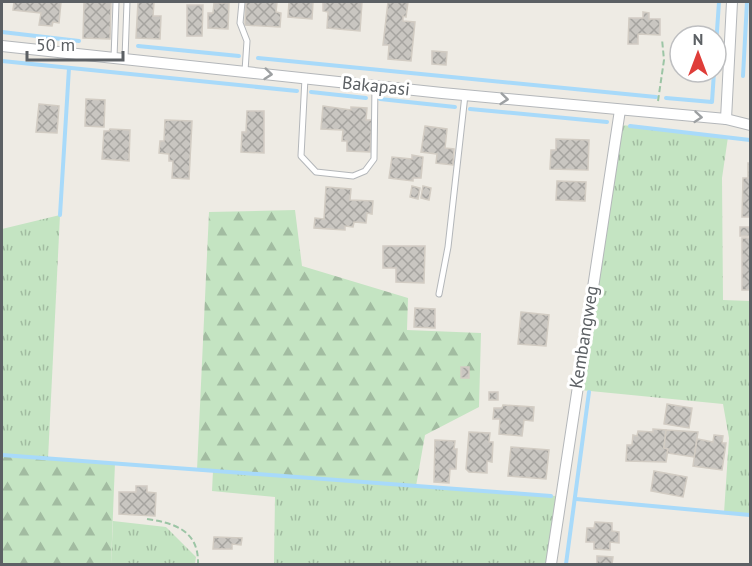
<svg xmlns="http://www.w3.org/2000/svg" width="752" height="566" font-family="'PT Sans',sans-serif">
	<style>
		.grass { fill: url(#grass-tufts) }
		.forest { fill: url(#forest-firs) }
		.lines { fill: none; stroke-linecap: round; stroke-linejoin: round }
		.stream { stroke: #a8dafa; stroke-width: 4 }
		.building { fill: url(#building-cross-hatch); stroke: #d2ccc3; stroke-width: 1.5 }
		.service-casing { stroke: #b4b7ba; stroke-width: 7 }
		.minor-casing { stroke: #b4b7ba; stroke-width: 12 }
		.path { stroke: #9cc5a5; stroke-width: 2; stroke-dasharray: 6 3; stroke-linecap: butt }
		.service { stroke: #fff; stroke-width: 5 }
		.minor { stroke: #fff; stroke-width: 10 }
		.oneway { stroke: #9da0a2 }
		.labels { text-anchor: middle; stroke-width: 6; stroke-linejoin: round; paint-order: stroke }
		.street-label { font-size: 18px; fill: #5c6064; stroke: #fff }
	</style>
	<defs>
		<pattern id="grass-tufts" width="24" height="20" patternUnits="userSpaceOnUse" patternTransform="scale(1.5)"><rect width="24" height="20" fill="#c4e4c2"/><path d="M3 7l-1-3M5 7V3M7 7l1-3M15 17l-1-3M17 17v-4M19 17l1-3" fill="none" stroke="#a2bca1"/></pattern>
		<pattern id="forest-firs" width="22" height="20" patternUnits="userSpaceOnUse" patternTransform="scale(1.5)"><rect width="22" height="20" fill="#c4e4c2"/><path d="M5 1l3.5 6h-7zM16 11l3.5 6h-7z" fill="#a2bca1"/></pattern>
		<pattern id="building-cross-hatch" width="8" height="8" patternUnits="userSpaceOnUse" patternTransform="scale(1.5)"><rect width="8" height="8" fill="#c9c6c1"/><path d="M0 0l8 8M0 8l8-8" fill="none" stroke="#a6a4a0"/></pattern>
	</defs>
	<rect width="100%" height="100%" fill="#eeebe4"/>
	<g class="grass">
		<polygon points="622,125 728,137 722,178 723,300 750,301 750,515 724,513 729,438 723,404 580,390"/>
		<polygon points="60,215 48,459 2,455 2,229"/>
		<polygon points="213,471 556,496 546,564 274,564 275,497 212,491"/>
		<polygon points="113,521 166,527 196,557 195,564 111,564"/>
	</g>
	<g class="forest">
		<polygon points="295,210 302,266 408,298 407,330 481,333 479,407 425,435 416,486 197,470 209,212"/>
		<polygon points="2,455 115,463 111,564 2,564"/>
	</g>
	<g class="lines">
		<g class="stream">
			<polyline points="2,32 79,41"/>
			<polyline points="716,45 719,2"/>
			<polyline points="138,46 239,56"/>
			<polyline points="258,58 656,97"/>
			<polyline points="2,61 297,91"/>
			<polyline points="743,76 747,2"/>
			<polyline points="311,92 366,98"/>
			<polyline points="666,98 712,102 714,72"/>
			<polyline points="380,99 455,107"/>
			<polyline points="470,109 607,122"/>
			<polyline points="630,126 750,140"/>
			<polyline points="60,215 69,68"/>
			<polyline points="2,455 551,496"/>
			<polyline points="576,499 750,515"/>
			<polyline points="566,564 589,392"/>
		</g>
	</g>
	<g class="building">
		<polygon points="14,2 61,2 59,23 53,22 52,26 39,25 41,13 13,10"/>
		<polygon points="84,2 111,2 110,39 83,38"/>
		<polygon points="138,2 154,2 153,16 161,16 160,39 136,38"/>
		<polygon points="246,2 277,2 276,12 281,13 280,27 245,25"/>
		<polygon points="289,2 313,2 312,19 288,17"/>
		<polygon points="323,2 362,2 360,31 327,28 328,12 323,11"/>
		<polygon points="388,2 408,2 406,17 403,16 403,21 415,22 411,61 388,59 389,45 383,45"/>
		<polygon points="214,3 229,3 228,29 208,28 208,13 213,13"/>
		<polygon points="187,5 203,5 202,36 187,36"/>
		<polygon points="643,12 649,13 649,19 660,19 660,35 638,34 638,44 628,44 629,18 643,18"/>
		<polygon points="432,51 447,52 446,65 432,64"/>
		<polygon points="86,99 105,100 104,127 85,126"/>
		<polygon points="39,104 59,106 57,133 36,132"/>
		<polygon points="323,106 351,110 351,107 367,108 366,120 372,120 370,152 347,151 347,141 342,141 343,130 321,129"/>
		<polygon points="247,111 264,111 264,153 241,152 242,132 246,132"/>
		<polygon points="165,120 192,121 189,179 172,178 173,161 169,161 169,154 159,153 160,141 164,141"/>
		<polygon points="425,126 447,129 445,148 454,149 453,165 436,163 437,154 421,152"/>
		<polygon points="110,129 130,130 129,161 102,159 104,131 109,131"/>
		<polygon points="556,139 589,140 588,170 550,169 551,150 556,150"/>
		<polygon points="412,155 423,157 421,178 413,178 413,181 389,178 392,157 412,159"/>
		<polygon points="748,163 750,163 750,217 742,217 743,178 748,178"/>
		<polygon points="557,181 586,182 585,201 556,200"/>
		<polygon points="412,186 420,188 418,199 410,197"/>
		<polygon points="423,186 431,188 429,200 421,198"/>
		<polygon points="326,187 351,189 350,200 373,201 372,214 367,213 366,223 354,222 353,227 345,226 345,230 314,228 315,218 324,219"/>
		<rect x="740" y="227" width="10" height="9"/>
		<rect x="742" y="238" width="8" height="52"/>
		<polygon points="383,246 425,246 424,283 396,282 396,268 383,268"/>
		<polygon points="415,308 435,309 435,328 414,327"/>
		<polygon points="521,312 549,315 546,346 518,344"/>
		<rect x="461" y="367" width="8" height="11"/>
		<rect x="489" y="392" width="9" height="8"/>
		<polygon points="667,404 692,408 689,428 664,424"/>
		<polygon points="503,405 534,407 533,421 524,420 522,436 499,434 500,419 493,419 494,408 502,408"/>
		<polygon points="653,429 666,430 664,448 668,449 666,462 626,461 627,445 632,445 633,435 637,436 638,431 653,432"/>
		<polygon points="666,430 698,432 694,457 667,453 668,449 664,448"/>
		<polygon points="469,432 490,433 489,442 493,442 492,462 487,461 487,473 469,472 466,469"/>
		<polygon points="714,435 723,436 722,443 726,443 722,470 693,466 697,439 713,442"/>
		<polygon points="435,440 455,441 454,449 457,449 456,469 450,469 449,483 434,482"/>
		<polygon points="511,447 549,450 546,479 508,476"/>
		<polygon points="654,471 687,477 683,497 651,491"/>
		<polygon points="136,486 147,486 147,492 156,493 155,516 119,514 119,492 136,492"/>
		<polygon points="595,522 612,523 612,531 619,532 619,543 610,542 610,550 594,549 594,542 586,542 587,528 594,528"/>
		<polygon points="214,537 242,538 241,545 232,544 232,549 213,549"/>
		<polygon points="597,556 613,557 612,564 597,564"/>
	</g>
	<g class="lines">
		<g class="service-casing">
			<g id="service">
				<polyline points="242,2 240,23 247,41 245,71"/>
				<polyline points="114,58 116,2"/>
				<polyline points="125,58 127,2"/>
				<polyline points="305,78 301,156 316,172 353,176 365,171 374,159 375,85"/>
				<polyline points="439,294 448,247 465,95"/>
			</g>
		</g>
		<g class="minor-casing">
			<g id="minor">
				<polyline points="2,46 442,93 726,119 750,125"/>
				<polyline points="726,119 732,2"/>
				<polyline points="551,564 620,110"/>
			</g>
		</g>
		<g class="path">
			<polyline points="658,101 664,60 662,39"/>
			<path d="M147 519C175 523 199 531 198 564"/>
		</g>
		<use href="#service" class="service"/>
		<use href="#minor" class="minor"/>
	</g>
	<defs><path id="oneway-chevron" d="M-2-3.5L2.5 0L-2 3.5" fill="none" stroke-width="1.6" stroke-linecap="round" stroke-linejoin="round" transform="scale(1.5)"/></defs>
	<g class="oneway">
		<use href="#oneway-chevron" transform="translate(268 74) rotate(6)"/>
		<use href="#oneway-chevron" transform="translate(504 99) rotate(6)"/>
		<use href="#oneway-chevron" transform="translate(698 117) rotate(5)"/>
	</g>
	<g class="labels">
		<g class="street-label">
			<text transform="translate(376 86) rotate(6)" y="6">Bakapasi</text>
			<text transform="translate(584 337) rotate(-81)" y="6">Kembangweg</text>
		</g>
	</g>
	<rect width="752" height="566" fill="none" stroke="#5c6064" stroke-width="6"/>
	<g transform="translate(698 54)"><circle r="28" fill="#ffffff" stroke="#bebfc1" stroke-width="1.5"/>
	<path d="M0-4.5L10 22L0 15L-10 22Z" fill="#df3d39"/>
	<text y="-9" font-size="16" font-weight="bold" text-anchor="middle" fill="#5c6064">N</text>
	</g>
	<path d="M27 51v9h96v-9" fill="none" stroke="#5c6064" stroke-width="3"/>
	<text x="36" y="51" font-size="18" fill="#5c6064" stroke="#ffffff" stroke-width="4.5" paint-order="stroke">50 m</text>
</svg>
